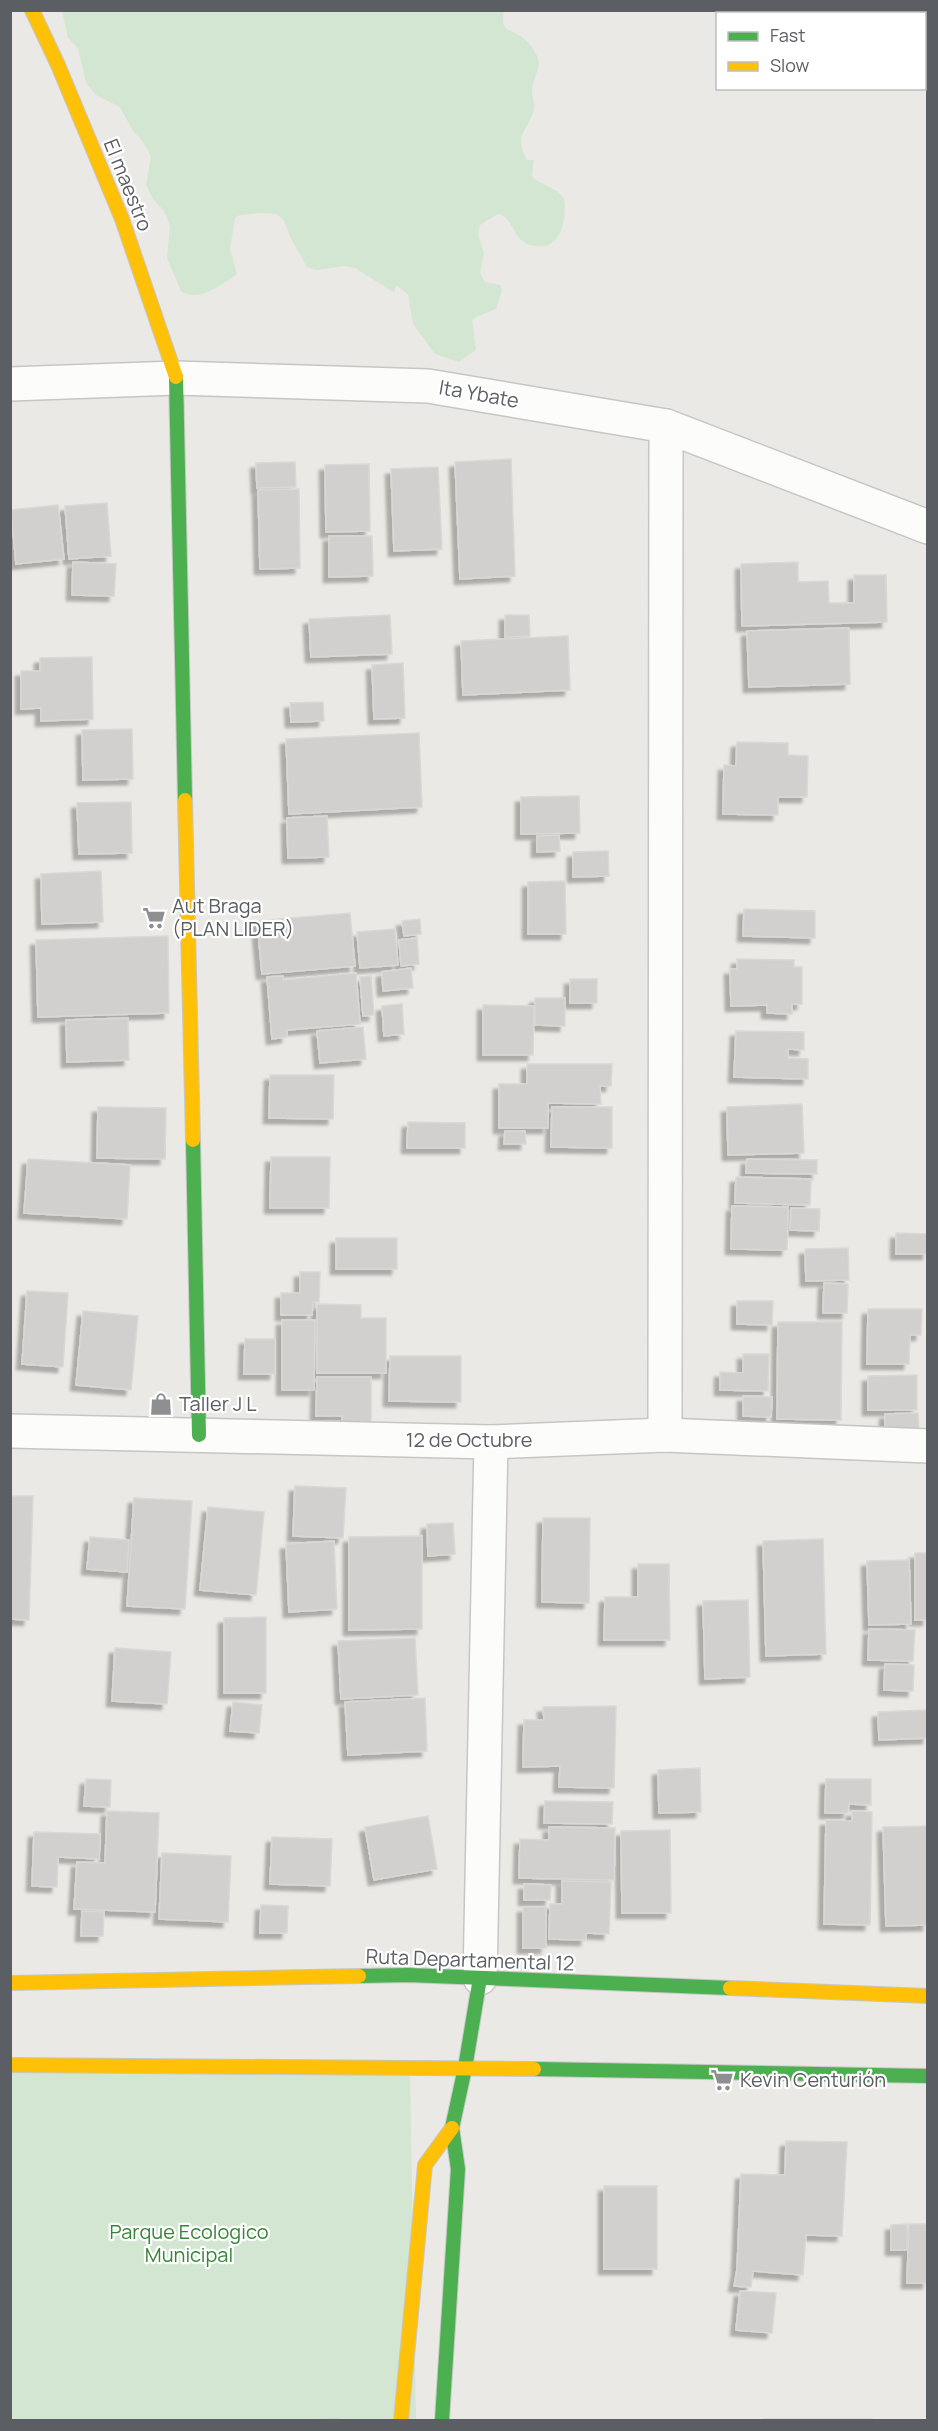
<svg xmlns="http://www.w3.org/2000/svg" width="938" height="2431" font-family="Manrope,sans-serif">
	<style>
		.green { fill: #d3e6d1 }
		.building { fill: #d1d0ce; stroke: #dad8d4; stroke-width: 1.5; filter: url(#shadow) }
		.lines { fill: none; stroke-linecap: round; stroke-linejoin: round }
		.street-casing { stroke: #c6c6c6; stroke-width: 36 }
		.fast-casing { stroke: #c7c7c7; stroke-width: 16 }
		.slow-casing { stroke: #c7c7c7; stroke-width: 16 }
		.street { stroke: #fcfcfb; stroke-width: 33 }
		.fast { stroke: #4caf50; stroke-width: 14 }
		.slow { stroke: #ffc107; stroke-width: 14 }
		.labels { text-anchor: middle; stroke-width: 4.5; stroke-linejoin: round; paint-order: stroke }
		.street-label { font-size: 20px; fill: #5b5e63; stroke: #fff }
		.poi-label { font-size: 20px; fill: #5b5e63; stroke: #fff; text-anchor: start }
		.park-label { font-size: 20px; fill: #388439; stroke: #fff }
	</style>
	<defs>
		<filter id="shadow"><feDropShadow dx="-5.5" dy="5.5" stdDeviation="1.5" flood-color="#0004"/></filter>
	</defs>
	<rect width="100%" height="100%" fill="#eae9e5"/>
	<g class="green">
		<path d="M62 11H504C500 31 509 29 522 37 529 42 539 55 539 64 538 73 532 81 532 91 532 96 535 103 534 109 528 133 513 132 527 160H534L532 175 534 179 557 191 564 198C567 217 562 251 535 246 511 243 516 218 498 214L480 225 478 234 484 253 480 273 485 282 500 285 502 290 496 309 476 317 472 320 476 350 459 362 435 354 413 324 408 294 396 285 394 292 390 290 355 268 344 266 317 270 307 267 290 237 284 220 276 214 261 213 240 215 235 218 230 249 237 274C222 284 198 304 181 291L167 258 170 226 164 211 153 199 146 185 151 156 143 142 133 131 120 107 96 95 86 83 78 48 68 38Z"/>
		<polygon points="11,2065 410,2069 416,2420 11,2420"/>
	</g>
	<g class="building">
		<polygon points="511,459 515,576 460,579 455,462"/>
		<polygon points="295,462 296,487 257,488 256,463"/>
		<polygon points="369,464 370,531 326,532 325,465"/>
		<polygon points="438,467 442,549 394,551 391,469"/>
		<polygon points="299,489 300,568 260,569 258,490"/>
		<polygon points="107,503 111,556 69,559 65,506"/>
		<polygon points="58,505 64,559 16,564 11,510"/>
		<polygon points="329,536 372,536 373,576 329,577"/>
		<polygon points="73,562 116,564 114,596 72,595"/>
		<polygon points="798,562 798,582 828,581 829,603 854,603 854,575 886,575 887,622 742,626 741,564"/>
		<polygon points="390,615 392,654 311,657 309,619"/>
		<polygon points="505,615 529,615 530,636 505,637"/>
		<polygon points="849,628 850,684 749,687 747,631"/>
		<polygon points="568,636 570,690 463,695 461,641"/>
		<polygon points="92,657 93,719 41,721 41,708 21,709 21,671 40,671 40,658"/>
		<polygon points="403,663 405,718 374,719 372,665"/>
		<polygon points="323,702 324,721 291,722 290,703"/>
		<polygon points="132,729 133,779 83,780 82,730"/>
		<polygon points="419,733 422,807 289,814 286,739"/>
		<polygon points="737,742 788,743 788,755 808,756 807,797 778,797 778,815 723,814 724,765 736,766"/>
		<polygon points="579,796 580,833 521,834 521,797"/>
		<polygon points="131,802 132,853 79,854 77,803"/>
		<polygon points="327,816 329,857 288,858 287,818"/>
		<polygon points="559,835 560,851 537,852 537,836"/>
		<polygon points="608,851 609,876 573,877 573,852"/>
		<polygon points="101,871 103,922 42,924 41,874"/>
		<polygon points="565,881 566,934 528,934 528,882"/>
		<polygon points="744,909 815,911 815,938 743,936"/>
		<polygon points="350,913 355,966 262,974 257,921"/>
		<polygon points="420,919 421,934 404,936 402,921"/>
		<polygon points="395,929 398,965 360,968 357,932"/>
		<polygon points="168,936 169,1013 38,1017 36,940"/>
		<polygon points="417,938 419,964 401,966 399,940"/>
		<polygon points="737,959 794,960 794,967 802,967 802,1004 792,1004 792,1014 767,1013 767,1005 731,1006 730,969 737,969"/>
		<polygon points="411,968 413,988 383,991 382,972"/>
		<polygon points="356,973 360,1024 287,1030 287,1037 272,1039 267,977 283,976 283,980"/>
		<polygon points="371,976 374,1015 363,1016 360,977"/>
		<rect x="570" y="979" width="27" height="24"/>
		<polygon points="535,998 565,998 565,1026 535,1025"/>
		<polygon points="402,1004 404,1034 384,1036 382,1006"/>
		<polygon points="483,1005 534,1006 533,1055 483,1055"/>
		<polygon points="128,1018 129,1060 67,1062 66,1020"/>
		<polygon points="363,1027 366,1059 320,1063 317,1031"/>
		<polygon points="736,1031 804,1032 804,1050 788,1049 788,1058 808,1059 808,1079 734,1077"/>
		<polygon points="527,1064 612,1064 611,1086 600,1086 601,1104 548,1103 548,1128 499,1128 499,1084 527,1084"/>
		<polygon points="270,1075 334,1075 333,1119 269,1118"/>
		<polygon points="802,1104 804,1153 728,1155 727,1107"/>
		<polygon points="98,1107 166,1108 165,1159 97,1158"/>
		<polygon points="552,1107 612,1107 612,1148 551,1147"/>
		<polygon points="408,1122 465,1123 465,1148 407,1148"/>
		<polygon points="505,1131 525,1131 526,1144 504,1144"/>
		<polygon points="271,1157 330,1157 329,1208 270,1208"/>
		<polygon points="28,1159 130,1165 127,1219 24,1213"/>
		<polygon points="747,1159 817,1160 817,1174 746,1173"/>
		<polygon points="736,1177 811,1179 810,1205 735,1203"/>
		<polygon points="732,1206 788,1207 787,1250 731,1249"/>
		<polygon points="791,1208 820,1209 819,1231 790,1230"/>
		<polygon points="896,1233 928,1234 928,1254 896,1254"/>
		<rect x="336" y="1238" width="61" height="31"/>
		<polygon points="848,1248 849,1280 806,1281 805,1249"/>
		<polygon points="300,1272 320,1272 319,1302 313,1302 312,1315 281,1315 281,1293 300,1293"/>
		<polygon points="824,1283 848,1284 847,1313 823,1313"/>
		<polygon points="27,1291 68,1293 63,1367 22,1364"/>
		<polygon points="737,1301 773,1301 772,1325 737,1324"/>
		<polygon points="317,1304 361,1305 361,1318 386,1318 386,1373 317,1373"/>
		<polygon points="868,1309 922,1309 921,1335 910,1335 909,1364 867,1364"/>
		<polygon points="83,1311 138,1316 131,1390 76,1385"/>
		<polygon points="282,1320 315,1320 314,1390 282,1390"/>
		<polygon points="778,1322 842,1322 841,1420 777,1419"/>
		<polygon points="245,1339 275,1339 275,1374 244,1374"/>
		<polygon points="743,1354 769,1354 768,1391 720,1390 720,1372 743,1373"/>
		<polygon points="390,1356 461,1356 461,1402 389,1401"/>
		<polygon points="917,1375 917,1410 868,1410 868,1376"/>
		<polygon points="317,1377 371,1377 371,1433 319,1433 318,1421 342,1421 342,1416 316,1416"/>
		<polygon points="743,1396 772,1397 771,1417 743,1416"/>
		<polygon points="918,1413 919,1434 885,1434 885,1414"/>
		<polygon points="295,1486 346,1488 343,1538 293,1536"/>
		<polygon points="10,1496 33,1496 29,1620 10,1619"/>
		<polygon points="134,1498 192,1501 185,1609 127,1606"/>
		<polygon points="208,1507 264,1512 256,1595 200,1590"/>
		<polygon points="543,1518 590,1518 589,1603 542,1602"/>
		<polygon points="453,1523 455,1554 428,1556 427,1524"/>
		<polygon points="422,1536 422,1629 349,1630 349,1537"/>
		<polygon points="90,1537 129,1540 127,1572 87,1569"/>
		<polygon points="823,1539 826,1654 766,1656 763,1541"/>
		<polygon points="334,1541 337,1609 289,1612 286,1544"/>
		<rect x="915" y="1553" width="13" height="67"/>
		<polygon points="909,1560 911,1624 869,1625 867,1561"/>
		<polygon points="638,1564 669,1564 670,1640 604,1640 605,1597 638,1597"/>
		<polygon points="748,1600 750,1677 705,1679 703,1601"/>
		<polygon points="266,1617 266,1693 224,1693 224,1618"/>
		<polygon points="869,1629 915,1630 913,1661 868,1660"/>
		<polygon points="415,1638 418,1695 341,1699 338,1641"/>
		<polygon points="115,1648 171,1652 167,1704 112,1701"/>
		<polygon points="885,1664 914,1665 913,1691 884,1690"/>
		<polygon points="425,1698 427,1751 348,1755 345,1702"/>
		<polygon points="233,1702 262,1705 259,1733 230,1731"/>
		<polygon points="616,1706 614,1788 559,1787 560,1766 523,1767 524,1720 544,1720 543,1707"/>
		<polygon points="928,1710 928,1738 879,1740 878,1712"/>
		<polygon points="700,1768 701,1812 659,1813 658,1770"/>
		<polygon points="86,1779 111,1780 110,1807 84,1806"/>
		<polygon points="826,1779 871,1779 871,1805 849,1804 848,1813 825,1813"/>
		<polygon points="545,1801 613,1802 612,1824 544,1823"/>
		<polygon points="107,1811 159,1813 155,1912 74,1909 77,1862 105,1863"/>
		<polygon points="852,1811 872,1812 870,1925 824,1924 826,1820 852,1821"/>
		<polygon points="428,1816 437,1869 374,1880 365,1827"/>
		<polygon points="928,1826 928,1925 886,1926 883,1827"/>
		<polygon points="549,1827 615,1828 614,1880 519,1878 520,1839 549,1840"/>
		<polygon points="670,1830 671,1913 622,1913 621,1831"/>
		<polygon points="34,1832 100,1834 99,1859 58,1857 57,1887 32,1886"/>
		<polygon points="272,1837 332,1839 330,1886 270,1884"/>
		<polygon points="162,1853 231,1856 228,1922 159,1919"/>
		<polygon points="562,1881 611,1882 609,1934 586,1933 586,1940 549,1939 550,1904 562,1904"/>
		<polygon points="524,1884 551,1885 550,1900 524,1900"/>
		<polygon points="261,1905 288,1906 287,1933 260,1933"/>
		<rect x="523" y="1907" width="23" height="41"/>
		<polygon points="82,1911 104,1912 103,1936 81,1936"/>
		<polygon points="786,2141 847,2142 842,2236 806,2235 803,2275 753,2271 751,2287 734,2286 737,2270 741,2174 785,2175"/>
		<rect x="604" y="2186" width="53" height="83"/>
		<polygon points="907,2224 907,2250 891,2250 891,2225"/>
		<polygon points="909,2224 928,2224 928,2283 907,2283"/>
		<polygon points="740,2291 776,2293 772,2333 736,2330"/>
		<polygon points="339,2418 339,2420 305,2420"/>
		<rect x="764" y="2419" width="108" height="1"/>
	</g>
	<g class="lines">
		<g class="street-casing">
			<g id="street">
				<polyline points="10,384 176,378 428,386 666,426 928,527"/>
				<polyline points="10,1431 491,1442 665,1435 928,1446"/>
				<polyline points="665,1435 666,426"/>
				<polyline points="480,1978 491,1442"/>
			</g>
		</g>
		<g class="fast-casing">
			<g id="fast">
				<polyline points="176,377 185,800"/>
				<polyline points="193,1140 199,1435"/>
				<polyline points="359,1976 408,1975 730,1988"/>
				<polyline points="534,2069 928,2076"/>
				<polyline points="442,2420 458,2169 452,2128 465,2068 480,1978"/>
			</g>
		</g>
		<g class="slow-casing">
			<g id="slow">
				<polyline points="32,10 58,65 122,219 176,377"/>
				<polyline points="185,800 193,1140"/>
				<polyline points="10,1983 359,1976"/>
				<polyline points="730,1988 928,1996"/>
				<polyline points="10,2065 534,2069"/>
				<polyline points="401,2420 425,2165 452,2128"/>
			</g>
		</g>
		<use href="#street" class="street"/>
		<use href="#fast" class="fast"/>
		<use href="#slow" class="slow"/>
	</g>
	<defs>
		<g id="supermarket-bare" transform="scale(1.8)"><path d="M-6-5.5h2.5l.6 2H6L4.5 2H-2.5L-4.4-4H-6ZM-1.5 3.2a1.3 1.3 0 1 0 .1 0ZM3 3.2a1.3 1.3 0 1 0 .1 0Z" fill="#8d8f90" stroke="#fff" stroke-width="2.5" paint-order="stroke"/></g>
		<g id="shop-bare" transform="scale(1.8)"><path d="M-5-2.5h2.3a2.7 3.5 0 0 1 5.4 0H5L5.5 6h-11ZM-1.5-2.5h3a1.5 2.3 0 0 0-3 0Z" fill="#8d8f90" stroke="#fff" stroke-width="2.5" paint-order="stroke"/></g>
	</defs>
	<g fill-rule="evenodd">
		<use href="#supermarket-bare" x="154" y="918"/>
		<use href="#shop-bare" x="161" y="1404"/>
		<use href="#supermarket-bare" x="722" y="2080"/>
	</g>
	<g class="labels">
		<g class="street-label">
			<text transform="translate(128 185) rotate(68)" y="7">El maestro</text>
			<text transform="translate(479 394) rotate(10)" y="7">Ita Ybate</text>
			<text x="469" y="1447">12 de Octubre</text>
			<text transform="translate(470 1960) rotate(2)" y="7">Ruta Departamental 12</text>
		</g>
		<g class="poi-label">
			<text x="172" y="913">Aut Braga<tspan x="172" dy="23">(PLAN LIDER)</tspan></text>
			<text x="179" y="1411">Taller J L</text>
			<text x="740" y="2087">Kevin Centurión</text>
		</g>
		<g class="park-label">
			<text x="189" y="2239">Parque Ecologico<tspan x="189" dy="23">Municipal</tspan></text>
		</g>
	</g>
	<rect width="938" height="2431" fill="none" stroke="#5b5e63" stroke-width="24"/>
	<rect x="716" y="12" width="210" height="78" fill="#ffffff" stroke="#bdbfc1" stroke-width="1.5"/>
	<rect x="728" y="32" width="30" height="9" fill="#4caf50" stroke="#bdbfc1" stroke-width="1.5"/>
	<text x="770" y="42" font-size="18" fill="#5b5e63">Fast</text>
	<rect x="728" y="62" width="30" height="9" fill="#ffc107" stroke="#bdbfc1" stroke-width="1.5"/>
	<text x="770" y="72" font-size="18" fill="#5b5e63">Slow</text>
</svg>
